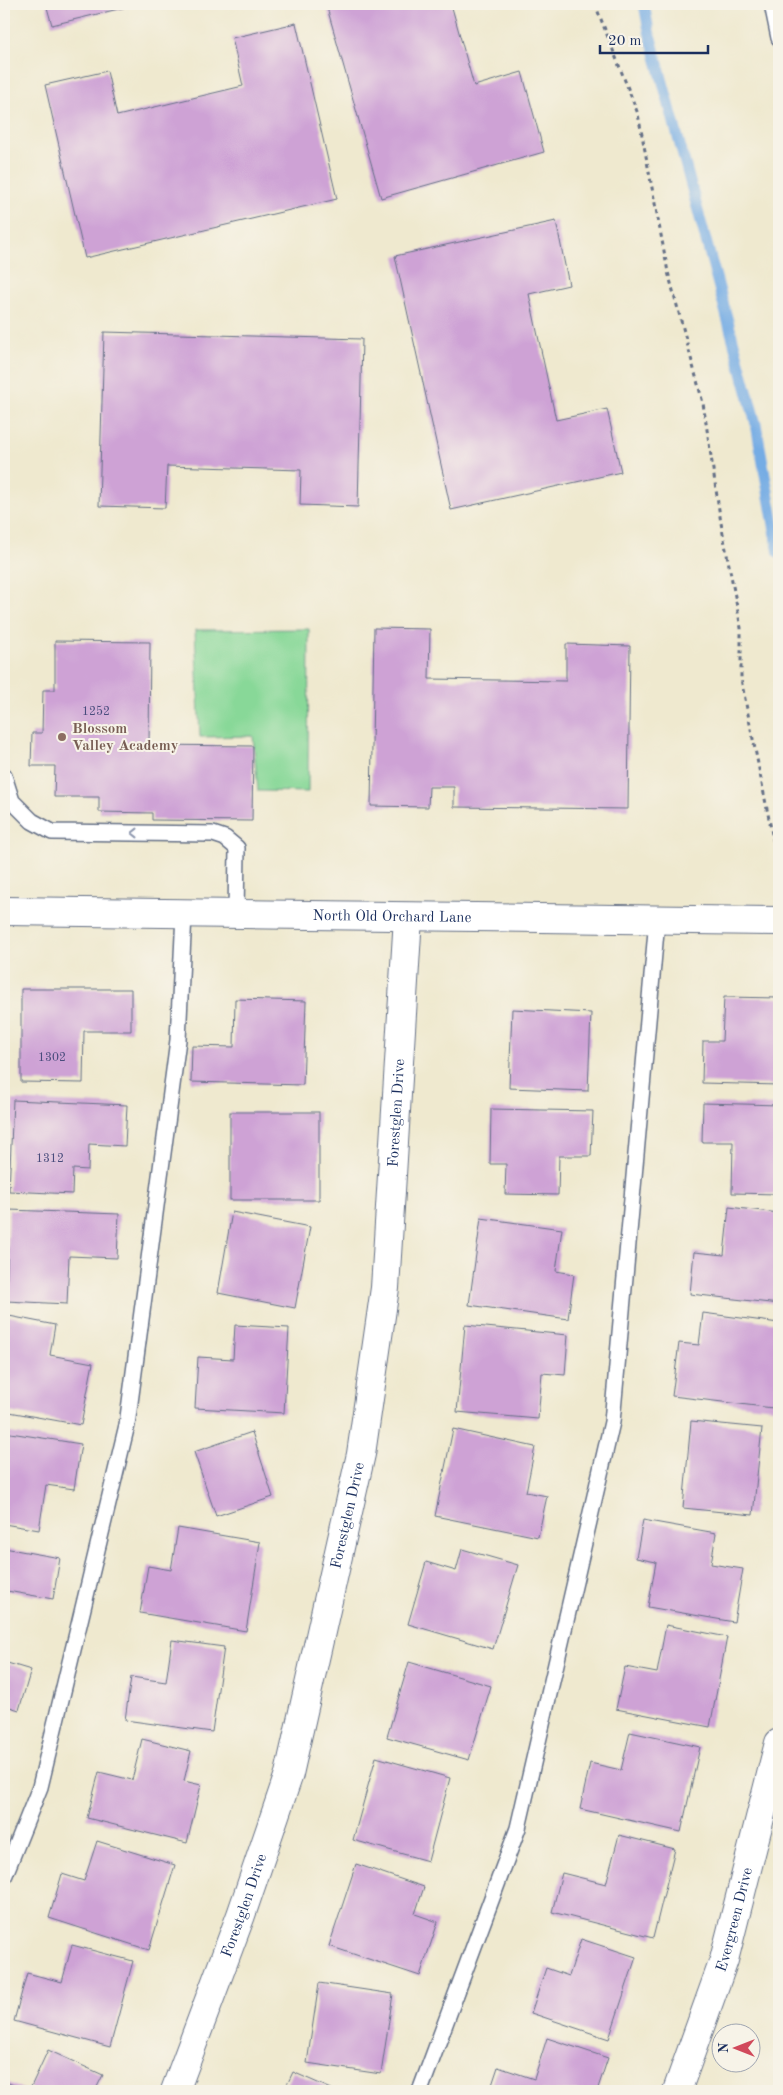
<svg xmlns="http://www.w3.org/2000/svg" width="783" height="2095" font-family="'Old Standard TT',serif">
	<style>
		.green { fill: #88d898; stroke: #52847b }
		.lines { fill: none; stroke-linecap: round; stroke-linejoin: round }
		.stream { stroke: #75ace4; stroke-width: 11 }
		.building { fill: #cea2d5 }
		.lane-casing { stroke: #657086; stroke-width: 18 }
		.street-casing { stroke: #657086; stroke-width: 30 }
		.secondary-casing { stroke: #657086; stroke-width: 30 }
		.path { stroke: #657086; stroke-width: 3; stroke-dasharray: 4 4; stroke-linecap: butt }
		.lane { stroke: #fff; stroke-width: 15 }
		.street { stroke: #fff; stroke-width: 28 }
		.secondary { stroke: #fff; stroke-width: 28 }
		.oneway { stroke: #8d97ae }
		.education-dot { fill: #8d6e63; stroke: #f7f3e8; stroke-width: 2 }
		.labels { text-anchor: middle; stroke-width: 4; stroke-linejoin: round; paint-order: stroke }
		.number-label { font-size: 12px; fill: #484c7c }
		.education-label { font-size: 15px; font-weight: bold; fill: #785e54; stroke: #f7f3e8; text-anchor: start }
		.street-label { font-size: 15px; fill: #1b2f5e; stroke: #f7f3e8 }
	</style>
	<rect width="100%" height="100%" fill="#f7f3e8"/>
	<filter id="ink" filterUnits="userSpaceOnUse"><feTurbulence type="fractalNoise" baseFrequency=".02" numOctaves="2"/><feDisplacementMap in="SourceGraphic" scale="10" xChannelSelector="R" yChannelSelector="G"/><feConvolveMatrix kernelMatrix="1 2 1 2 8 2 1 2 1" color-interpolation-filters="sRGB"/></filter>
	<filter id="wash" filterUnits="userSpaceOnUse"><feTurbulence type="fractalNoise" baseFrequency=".0096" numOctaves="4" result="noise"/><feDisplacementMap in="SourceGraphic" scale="20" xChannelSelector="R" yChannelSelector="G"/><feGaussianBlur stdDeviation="1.12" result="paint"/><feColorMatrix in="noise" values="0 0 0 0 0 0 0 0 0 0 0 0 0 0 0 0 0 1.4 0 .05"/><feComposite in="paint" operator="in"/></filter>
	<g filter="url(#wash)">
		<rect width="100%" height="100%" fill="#efe9cf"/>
		<polygon class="green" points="309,629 308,792 258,791 253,736 200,737 195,630"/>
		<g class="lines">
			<polyline class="stream" points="644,4 649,31 756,424 779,553"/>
		</g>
		<g id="blocks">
			<g class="building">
				<polygon points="46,4 139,4 52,25"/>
				<polygon points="326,4 451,4 474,86 522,72 544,152 381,198"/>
				<polygon points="296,23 337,199 85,258 45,85 107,71 117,116 243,86 232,38"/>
				<polygon points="556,221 569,285 529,294 556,420 607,409 621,472 451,510 395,256"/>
				<polygon points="104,332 362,339 358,507 300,505 301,470 167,466 165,508 99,506"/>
				<polygon points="374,628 430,629 429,679 566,681 566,644 630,646 628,809 454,807 454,787 429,787 428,807 371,806"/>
				<polygon points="55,641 150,642 149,745 253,746 252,821 152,820 152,813 99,812 99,797 54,797 55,766 31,766 32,733 42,733 43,690 55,690"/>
				<polygon points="21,989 131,989 131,1031 84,1031 83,1083 21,1082"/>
				<polygon points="724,997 779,998 779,1085 702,1083 703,1041 722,1041"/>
				<polygon points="235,999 306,1001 303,1085 191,1082 192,1046 234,1047"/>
				<polygon points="512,1009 591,1013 588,1091 509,1088"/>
				<polygon points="13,1100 127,1105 125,1146 89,1144 88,1170 73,1169 72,1194 9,1191"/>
				<polygon points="703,1103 779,1105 779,1194 732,1193 733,1142 702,1142"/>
				<polygon points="491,1109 593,1111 591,1156 559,1156 558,1195 505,1194 506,1164 490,1164"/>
				<rect x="230" y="1112" width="89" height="88"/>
				<polygon points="729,1207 779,1213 779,1304 690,1294 694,1252 724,1255"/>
				<polygon points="9,1210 119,1214 117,1258 69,1256 67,1304 6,1301"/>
				<polygon points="232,1212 310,1227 295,1308 218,1293"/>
				<polygon points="481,1218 562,1229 556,1271 574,1274 568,1319 469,1305"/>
				<polygon points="703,1313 779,1323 779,1358 773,1408 672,1396 679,1343 699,1345"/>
				<polygon points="4,1315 55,1325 50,1355 93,1363 81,1425 4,1411"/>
				<polygon points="235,1325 289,1328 284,1413 195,1408 198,1357 233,1359"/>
				<polygon points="465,1325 568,1335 565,1375 542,1373 538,1419 457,1412"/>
				<polygon points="691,1421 762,1428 753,1515 683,1508"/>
				<polygon points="453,1429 535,1447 526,1492 547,1496 538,1537 435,1516"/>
				<polygon points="4,1432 81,1444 74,1489 46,1485 39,1530 4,1524"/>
				<polygon points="252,1432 273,1497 216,1516 194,1452"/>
				<polygon points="643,1520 716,1533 711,1564 743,1569 734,1622 648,1607 656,1562 636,1558"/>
				<polygon points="178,1528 260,1542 246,1631 140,1613 148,1566 171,1570"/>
				<polygon points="4,1548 60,1558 53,1599 7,1591 4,1603"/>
				<polygon points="462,1549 518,1565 493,1649 408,1624 426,1562 456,1571"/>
				<polygon points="666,1625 727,1637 710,1727 616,1709 625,1667 657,1673"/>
				<polygon points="172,1640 224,1647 212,1732 125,1720 131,1677 166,1682"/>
				<polygon points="4,1662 31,1670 19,1710 4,1705"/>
				<polygon points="409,1662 491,1686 469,1760 387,1737"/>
				<polygon points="630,1732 700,1747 681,1832 580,1809 590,1763 621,1770"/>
				<polygon points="142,1739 191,1751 184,1781 201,1785 187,1843 87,1818 99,1772 132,1780"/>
				<polygon points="376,1757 450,1778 428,1861 353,1840"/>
				<polygon points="619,1835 675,1849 653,1938 552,1912 562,1873 606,1884"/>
				<polygon points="97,1841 175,1865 149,1950 49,1918 62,1874 84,1881"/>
				<polygon points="356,1864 424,1887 415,1914 438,1922 420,1976 329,1946"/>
				<polygon points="581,1939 636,1957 609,2039 531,2013 546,1968 569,1976"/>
				<polygon points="72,1945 133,1961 110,2047 14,2021 27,1973 62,1982"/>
				<polygon points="319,1983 393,1994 381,2074 307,2063"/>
				<polygon points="547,2038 608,2058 597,2091 490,2091 498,2067 534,2079"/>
				<polygon points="48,2050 103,2075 95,2091 29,2091"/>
				<polygon points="293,2072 336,2091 284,2091"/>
				<polygon points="4,2081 27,2091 4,2091"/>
			</g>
		</g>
	</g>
	<g filter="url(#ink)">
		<use href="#blocks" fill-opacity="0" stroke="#657086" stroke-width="1"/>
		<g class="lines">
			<g class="lane-casing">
				<g id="lane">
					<polyline points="772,4 779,38"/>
					<polyline points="4,776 12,801 32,821 52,832 213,834 225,838 237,848 236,915"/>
					<polyline points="4,1877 40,1787 127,1425 178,1040 184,914"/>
					<polyline points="420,2091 518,1828 612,1422 657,920"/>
				</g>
			</g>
			<g class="street-casing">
				<g id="street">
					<path id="s1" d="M175 2091 241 1915 289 1774 361 1454 385 1288 408 917"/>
					<path id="s2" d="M677 2091 724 1960 779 1743"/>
				</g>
			</g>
			<g class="secondary-casing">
				<g id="secondary">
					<path id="s3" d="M4 911 779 921"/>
				</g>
			</g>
			<polyline class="path" points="595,4 638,114 668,272 703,403 721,523 741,628 741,679 779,869"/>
			<use href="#lane" class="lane"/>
			<use href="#street" class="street"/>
			<use href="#secondary" class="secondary"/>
		</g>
		<defs><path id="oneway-chevron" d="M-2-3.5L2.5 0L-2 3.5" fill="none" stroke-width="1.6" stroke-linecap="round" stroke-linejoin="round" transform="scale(1.25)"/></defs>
		<use class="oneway" href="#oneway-chevron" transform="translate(135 833) rotate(-180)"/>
	</g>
	<circle class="education-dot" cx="62" cy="737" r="5"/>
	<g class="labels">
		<g class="number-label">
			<text x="96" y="715">1252</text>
			<text x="52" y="1061">1302</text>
			<text x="50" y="1162">1312</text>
		</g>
		<g class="education-label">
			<text x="72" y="733">Blossom<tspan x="72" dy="17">Valley Academy</tspan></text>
		</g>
		<g class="street-label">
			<text dy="5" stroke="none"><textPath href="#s3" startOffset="388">North Old Orchard Lane</textPath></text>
			<text dy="5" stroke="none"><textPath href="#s1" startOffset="1008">Forestglen Drive</textPath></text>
			<text dy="5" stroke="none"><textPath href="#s1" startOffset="602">Forestglen Drive</textPath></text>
			<text dy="5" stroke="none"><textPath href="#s1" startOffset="198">Forestglen Drive</textPath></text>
			<text dy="5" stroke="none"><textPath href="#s2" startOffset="181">Evergreen Drive</textPath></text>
		</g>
	</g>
	<rect width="783" height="2095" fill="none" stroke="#f7f3e8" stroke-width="20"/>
	<g transform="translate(736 2048) rotate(270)"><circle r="24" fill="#f7f3e8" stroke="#9fa5b1"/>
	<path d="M0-4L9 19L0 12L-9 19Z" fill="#d1495b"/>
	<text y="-8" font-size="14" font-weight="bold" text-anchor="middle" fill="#1b2f5e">N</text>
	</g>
	<path d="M600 45v8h108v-8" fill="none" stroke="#1b2f5e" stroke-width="2.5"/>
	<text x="608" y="45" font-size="15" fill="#1b2f5e" stroke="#f7f3e8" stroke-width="4" paint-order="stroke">20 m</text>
</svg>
